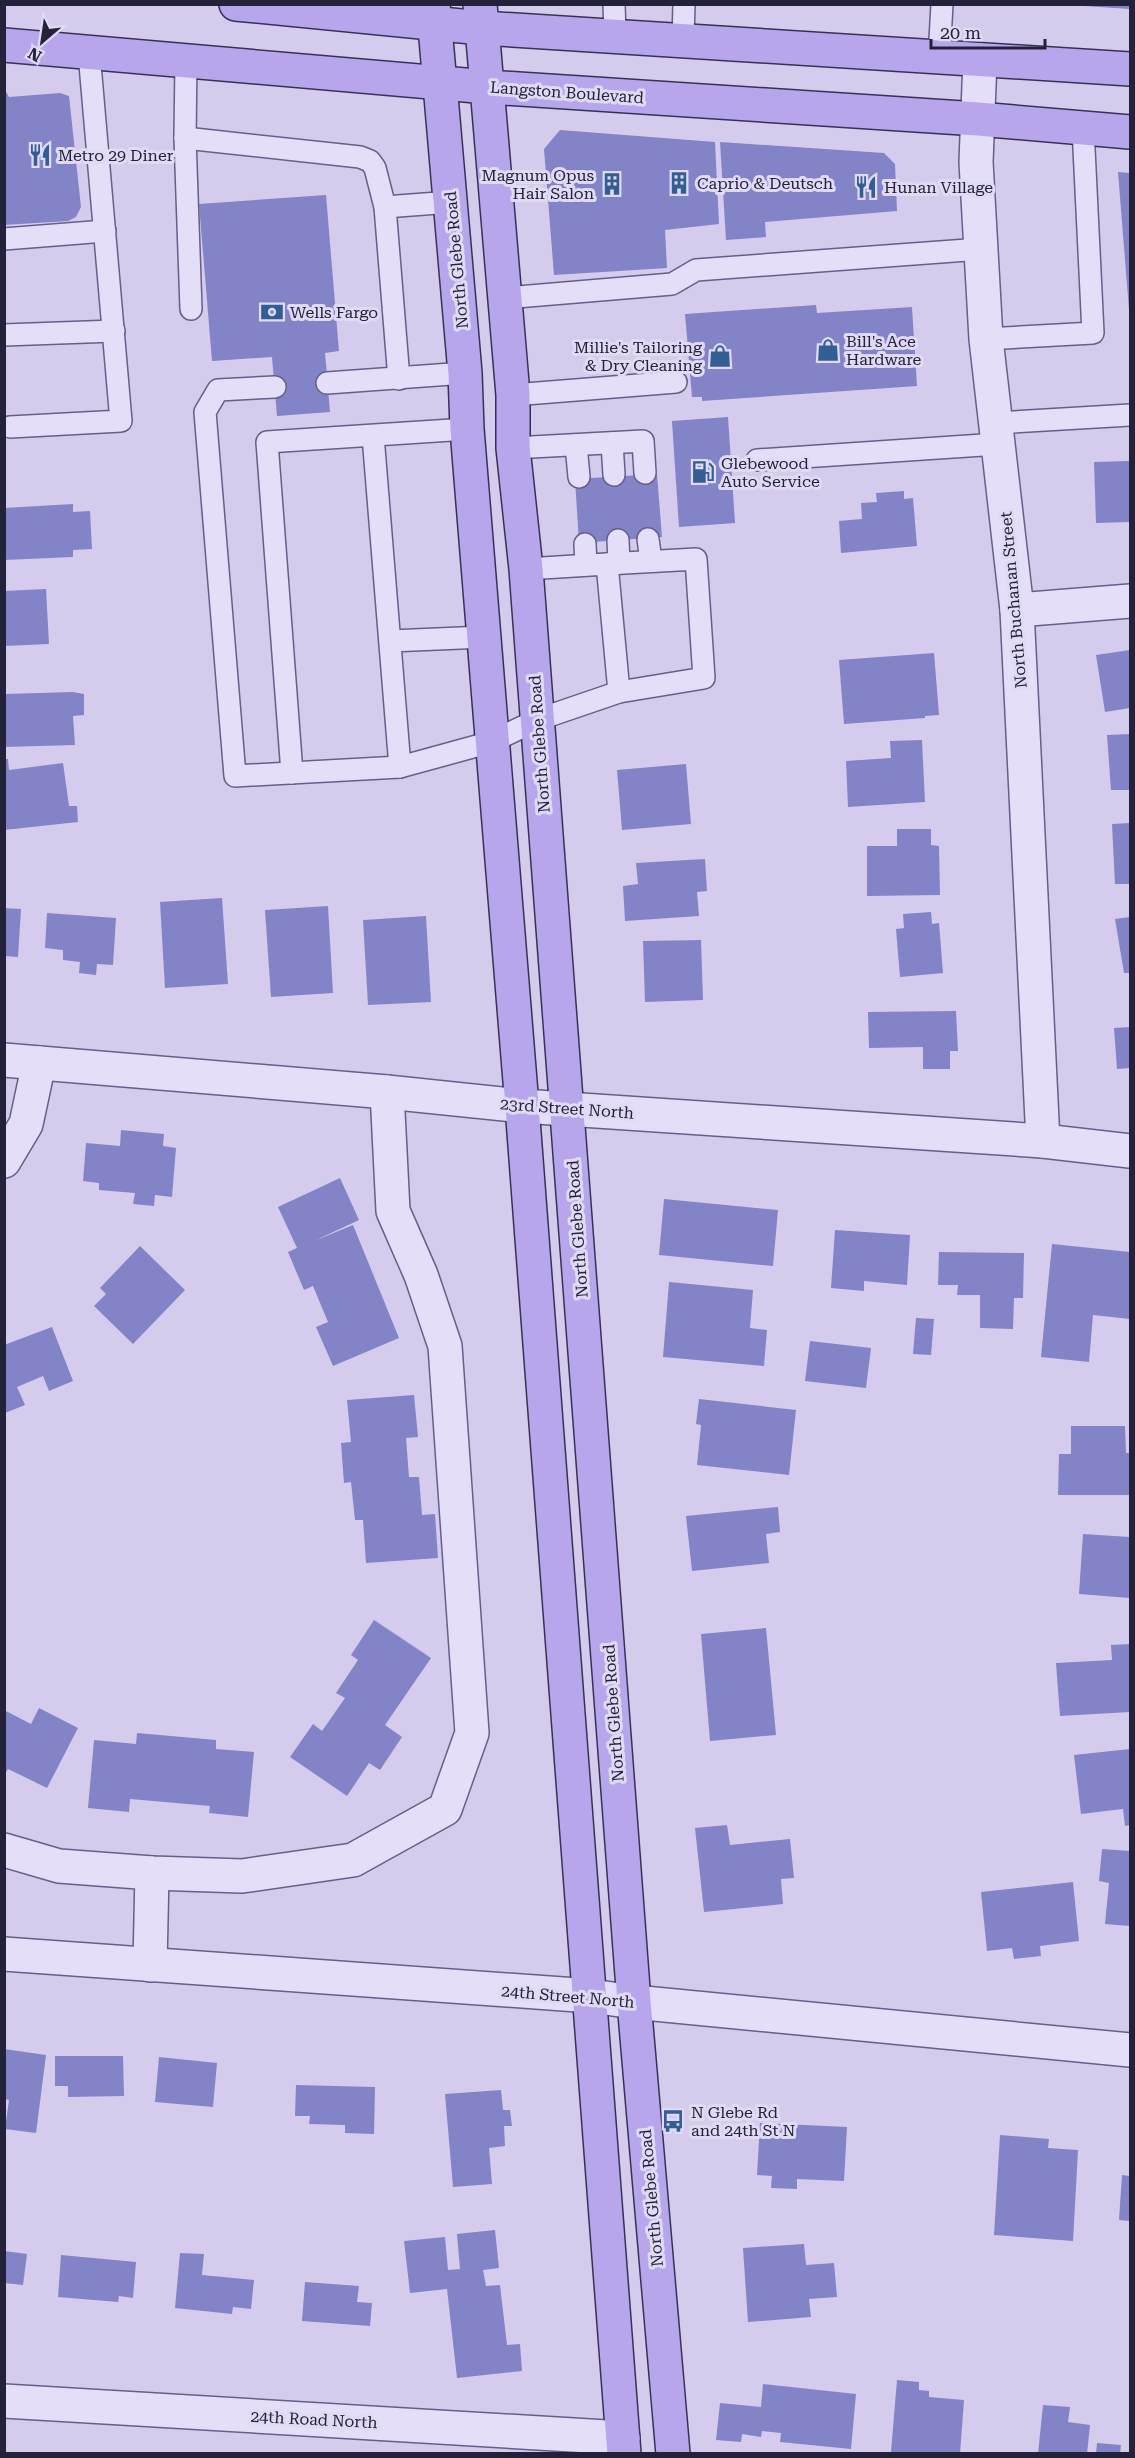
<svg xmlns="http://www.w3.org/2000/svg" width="1135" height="2458" font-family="'Roboto Serif',serif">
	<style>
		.building { fill: #8384c8 }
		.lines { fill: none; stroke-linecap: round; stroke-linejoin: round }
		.service-casing { stroke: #646089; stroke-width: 24 }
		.minor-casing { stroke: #646089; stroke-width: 36 }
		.primary-casing { stroke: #343357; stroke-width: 36 }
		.service { stroke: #e5def8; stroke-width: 21 }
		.minor { stroke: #e5def8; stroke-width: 33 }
		.primary { stroke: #b8a6ec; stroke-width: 33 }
		.labels { text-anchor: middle; stroke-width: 6; stroke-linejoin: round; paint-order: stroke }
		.street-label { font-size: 16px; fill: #23223a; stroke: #e1daf4 }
		.poi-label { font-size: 16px; fill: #23223a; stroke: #e1daf4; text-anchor: start }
	</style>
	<rect width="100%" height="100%" fill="#d4cbed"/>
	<g class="building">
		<polygon points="1084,4 1130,4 1130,9 1084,6"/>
		<polygon points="4,88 9,97 60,93 69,96 81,207 76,217 68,221 4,225"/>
		<polygon points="560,130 715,142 719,224 665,230 667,268 554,275 544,149"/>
		<polygon points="720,142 884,153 895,164 897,211 765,222 766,237 726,240"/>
		<polygon points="1118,172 1130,173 1130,310 1129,310"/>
		<polygon points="326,195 339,351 325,353 330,412 277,416 272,357 212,361 199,204"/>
		<polygon points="816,305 817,313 912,307 917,386 702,401 702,397 692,397 685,314"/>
		<polygon points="728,417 735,523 679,527 672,421"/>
		<polygon points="1130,461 1130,522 1096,523 1094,462"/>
		<polygon points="657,474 662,537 579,543 575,479"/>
		<polygon points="904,491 904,499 913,498 917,546 841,553 839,521 862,519 861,503 877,502 876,493"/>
		<polygon points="73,504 73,512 90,511 92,549 73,550 73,557 4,560 4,508"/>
		<polygon points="46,589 49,644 4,646 4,591"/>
		<polygon points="1130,650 1130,708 1105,712 1096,655"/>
		<polygon points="934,653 939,715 925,716 925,718 844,724 839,660"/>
		<polygon points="73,692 84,694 84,715 73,716 75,745 4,747 4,694"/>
		<polygon points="1130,734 1130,790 1111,790 1107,735"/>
		<polygon points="922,740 925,802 848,807 846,761 891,758 890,741"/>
		<polygon points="4,759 8,759 9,770 63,763 69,806 77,806 78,822 4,830"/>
		<polygon points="686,764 691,824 622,830 617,770"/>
		<polygon points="1130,823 1130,884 1115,884 1112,824"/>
		<polygon points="897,829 931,829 931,845 939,846 940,895 867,896 867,846 897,846"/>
		<polygon points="705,859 707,891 697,892 699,916 625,921 623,886 638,884 636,863"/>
		<polygon points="222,898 228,984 165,988 160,902"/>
		<polygon points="328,906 333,993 271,997 265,910"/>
		<polygon points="4,908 21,909 18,957 4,956"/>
		<polygon points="931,912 932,924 939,923 943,973 900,977 896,929 904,928 903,914"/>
		<polygon points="47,913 116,918 113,965 97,964 96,975 79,973 80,962 63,960 63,950 45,948"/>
		<polygon points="426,916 431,1002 368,1005 363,920"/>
		<polygon points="1130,917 1130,973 1124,973 1115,919"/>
		<polygon points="701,940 703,1000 645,1002 643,941"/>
		<polygon points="956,1011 958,1051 950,1051 950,1069 923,1069 923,1047 869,1048 868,1012"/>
		<polygon points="1130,1027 1130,1068 1117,1069 1114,1028"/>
		<polygon points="121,1130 164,1134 163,1146 176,1148 172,1197 155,1195 154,1206 133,1204 135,1193 99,1190 99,1183 83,1181 86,1143 120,1146"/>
		<polygon points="340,1178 359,1220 314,1241 353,1225 399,1338 333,1366 316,1327 328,1322 313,1286 304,1290 288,1252 297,1248 278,1207"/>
		<polygon points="664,1199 778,1210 773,1266 659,1255"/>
		<polygon points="835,1230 910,1235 907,1285 864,1281 864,1291 831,1288"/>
		<polygon points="1052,1244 1130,1252 1130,1319 1093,1315 1089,1362 1041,1357"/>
		<polygon points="140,1246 185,1290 133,1344 94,1306 106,1294 100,1288"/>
		<polygon points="939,1252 1024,1253 1023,1298 1014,1298 1013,1329 980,1328 980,1295 957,1295 958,1285 938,1285"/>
		<polygon points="669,1282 753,1290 750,1328 767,1330 764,1366 663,1357"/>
		<polygon points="916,1318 934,1319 931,1355 913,1354"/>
		<polygon points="52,1327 73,1381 49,1391 43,1376 17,1387 25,1405 5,1413 4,1345"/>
		<polygon points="810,1341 871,1348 866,1388 805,1381"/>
		<polygon points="414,1395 418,1437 406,1438 409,1477 419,1477 422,1515 435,1514 438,1558 366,1563 363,1520 355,1520 351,1482 344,1483 341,1443 351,1442 347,1400"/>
		<polygon points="699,1399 796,1410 789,1475 697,1465 701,1425 696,1424"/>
		<polygon points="1071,1426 1125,1426 1126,1453 1130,1453 1130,1495 1058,1495 1059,1454 1071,1454"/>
		<polygon points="778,1507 780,1532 766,1534 769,1563 692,1571 686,1516"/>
		<polygon points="1083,1534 1130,1537 1130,1598 1079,1594"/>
		<polygon points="374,1620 431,1658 385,1725 402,1737 380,1770 369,1763 347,1796 290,1757 313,1724 322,1731 345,1698 336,1693 358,1660 351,1655"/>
		<polygon points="766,1628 776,1735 710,1741 701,1634"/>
		<polygon points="1130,1644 1130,1712 1060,1716 1056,1663 1112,1660 1111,1645"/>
		<polygon points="39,1708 78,1728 47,1788 8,1769 4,1776 4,1710 31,1724"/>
		<polygon points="137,1733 216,1740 216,1749 254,1752 248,1817 209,1813 210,1806 130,1799 129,1812 88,1808 94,1740 136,1744"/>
		<polygon points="1130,1749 1130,1825 1125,1826 1123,1809 1081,1814 1074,1755"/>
		<polygon points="727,1825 730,1845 790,1839 794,1878 781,1879 783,1904 704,1912 695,1828"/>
		<polygon points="1102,1849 1130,1851 1130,1926 1105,1924 1109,1883 1099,1881"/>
		<polygon points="1073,1882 1079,1941 1040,1946 1041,1956 1014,1959 1012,1948 987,1951 981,1892"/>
		<polygon points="4,2049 46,2055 36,2133 5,2129 9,2100 4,2099"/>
		<polygon points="55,2056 123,2056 124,2096 68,2097 68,2086 55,2086"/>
		<polygon points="159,2057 217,2063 213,2107 155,2102"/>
		<polygon points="296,2085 375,2087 374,2134 345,2133 345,2125 309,2124 310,2116 295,2116"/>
		<polygon points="501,2090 503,2110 510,2110 512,2126 504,2126 505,2146 489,2148 492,2184 453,2187 445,2094"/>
		<polygon points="760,2123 847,2127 844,2181 797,2179 797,2189 771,2188 772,2176 757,2175"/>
		<polygon points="1000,2135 1049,2139 1048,2148 1078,2150 1073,2241 994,2235"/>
		<polygon points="1122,2175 1130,2176 1130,2221 1119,2220"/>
		<polygon points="495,2230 499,2268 483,2270 486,2286 500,2285 507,2345 520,2344 522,2371 457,2378 447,2289 410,2293 404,2241 445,2237 448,2270 460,2269 457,2234"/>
		<polygon points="804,2244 806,2265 834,2263 837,2297 809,2299 811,2317 748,2322 743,2248"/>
		<polygon points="4,2251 27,2254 23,2285 4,2283"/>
		<polygon points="180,2253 204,2254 202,2275 254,2280 251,2309 233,2307 232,2314 175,2308"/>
		<polygon points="61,2255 136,2262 133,2298 119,2296 118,2302 58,2297"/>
		<polygon points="305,2282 359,2286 357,2302 372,2303 370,2326 302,2321"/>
		<polygon points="897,2380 919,2382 919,2390 929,2391 929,2397 964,2400 960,2454 891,2452"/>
		<polygon points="763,2384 856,2394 851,2449 780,2442 781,2433 762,2431 761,2437 742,2434 741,2442 716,2440 720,2403 761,2407"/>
		<polygon points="1043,2405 1070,2407 1068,2422 1090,2425 1087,2454 1038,2454"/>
		<polygon points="1097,2443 1121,2445 1120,2454 1096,2454"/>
	</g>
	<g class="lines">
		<g class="service-casing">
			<g id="service">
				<polyline points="614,4 615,36"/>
				<polyline points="683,40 684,4"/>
				<polyline points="939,58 942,4"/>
				<polyline points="186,61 185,138 191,309"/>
				<polyline points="185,138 360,157 370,161 375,168 385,207 399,379"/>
				<polyline points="385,207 451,202"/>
				<polyline points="4,239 105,231"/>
				<polyline points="506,298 672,284 696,270 981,249"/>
				<polyline points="4,335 114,331"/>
				<polyline points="986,339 1093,333 1083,128"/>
				<polyline points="327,383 465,373"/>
				<polyline points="275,387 218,390 205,412 235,776 400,767 491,742 537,720 619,692 607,564 526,569"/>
				<polyline points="513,395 676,382"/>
				<polyline points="996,423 1130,415"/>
				<polyline points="10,427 121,421 89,53"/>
				<polyline points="373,436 400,767"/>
				<polyline points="612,443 614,475"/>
				<polyline points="576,445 579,477"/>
				<polyline points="513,448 643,441 645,473"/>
				<polyline points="757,460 998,444"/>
				<polyline points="648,539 651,561"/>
				<polyline points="618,540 619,563"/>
				<polyline points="585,544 586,565"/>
				<polyline points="607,564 696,559 704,678 619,692"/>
				<polyline points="390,641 484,637"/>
				<polyline points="292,773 267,442 467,429"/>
			</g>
		</g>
		<g class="minor-casing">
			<g id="minor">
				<polyline points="980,60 976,162 986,339 1017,610 1043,1141"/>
				<polyline points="1017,610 1130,601"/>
				<polyline points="4,1060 387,1092 522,1106 1043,1141 1130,1151"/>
				<polyline points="4,1161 26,1124 39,1063"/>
				<polyline points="4,1850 59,1866 152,1873 242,1876 353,1860 445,1809 472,1733 445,1346 421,1275 393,1211 387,1092"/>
				<polyline points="4,1954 591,1996 634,2002 1130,2050"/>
				<polyline points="150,1965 152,1873"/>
				<polyline points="4,2401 623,2438"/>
			</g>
		</g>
		<g class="primary-casing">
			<g id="primary">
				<polyline points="236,4 482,28 1130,69"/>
				<polyline points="433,4 465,373 467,429 522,1106 624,2454"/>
				<polyline points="480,4 513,395 513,448 526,569 634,2002 673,2454"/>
				<polyline points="4,45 488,87 978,119 1130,132"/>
			</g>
		</g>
		<use href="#service" class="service"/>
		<use href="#minor" class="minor"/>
		<use href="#primary" class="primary"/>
	</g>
	<defs>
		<g id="restaurant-bare" transform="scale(1.8)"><path d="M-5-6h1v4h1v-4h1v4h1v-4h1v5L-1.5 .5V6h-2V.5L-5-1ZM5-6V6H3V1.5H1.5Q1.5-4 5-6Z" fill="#335e94" stroke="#e1daf4" stroke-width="2.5" paint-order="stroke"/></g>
		<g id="building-bare" transform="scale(1.8)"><path d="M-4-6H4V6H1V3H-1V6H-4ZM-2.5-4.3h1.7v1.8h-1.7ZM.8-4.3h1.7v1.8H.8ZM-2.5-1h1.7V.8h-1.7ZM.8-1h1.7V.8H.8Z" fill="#335e94" stroke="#e1daf4" stroke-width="2.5" paint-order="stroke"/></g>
		<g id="bank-bare" transform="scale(1.8)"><path d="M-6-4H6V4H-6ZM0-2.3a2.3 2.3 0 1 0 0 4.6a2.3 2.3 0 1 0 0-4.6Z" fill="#335e94" stroke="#e1daf4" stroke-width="2.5" paint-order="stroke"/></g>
		<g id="shop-bare" transform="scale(1.8)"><path d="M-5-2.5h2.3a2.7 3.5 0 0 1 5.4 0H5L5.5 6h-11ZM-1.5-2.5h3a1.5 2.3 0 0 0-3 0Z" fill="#335e94" stroke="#e1daf4" stroke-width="2.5" paint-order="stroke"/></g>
		<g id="fuel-bare" transform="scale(1.8)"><path d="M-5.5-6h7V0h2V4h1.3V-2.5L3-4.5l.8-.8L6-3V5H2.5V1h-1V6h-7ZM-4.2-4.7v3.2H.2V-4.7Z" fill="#335e94" stroke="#e1daf4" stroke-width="2.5" paint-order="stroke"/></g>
		<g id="bus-bare" transform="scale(1.8)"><path d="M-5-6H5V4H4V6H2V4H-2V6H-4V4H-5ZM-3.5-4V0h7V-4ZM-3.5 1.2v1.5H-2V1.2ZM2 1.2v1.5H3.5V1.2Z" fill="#335e94" stroke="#e1daf4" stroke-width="2.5" paint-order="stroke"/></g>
	</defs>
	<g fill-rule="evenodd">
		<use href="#restaurant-bare" x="40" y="155"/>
		<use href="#building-bare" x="679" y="183"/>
		<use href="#building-bare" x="612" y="184"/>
		<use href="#restaurant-bare" x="866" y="187"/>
		<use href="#bank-bare" x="272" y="312"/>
		<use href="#shop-bare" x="828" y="350"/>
		<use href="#shop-bare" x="720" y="356"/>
		<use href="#fuel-bare" x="703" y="472"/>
		<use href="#bus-bare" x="673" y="2121"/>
	</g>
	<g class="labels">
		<g class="street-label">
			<text transform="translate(567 92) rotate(4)" y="6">Langston Boulevard</text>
			<text transform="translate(456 260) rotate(-95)" y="6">North Glebe Road</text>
			<text transform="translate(1013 600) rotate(-95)" y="6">North Buchanan Street</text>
			<text transform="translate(539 744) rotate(-94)" y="6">North Glebe Road</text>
			<text transform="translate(567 1108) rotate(4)" y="6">23rd Street North</text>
			<text transform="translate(577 1229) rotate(-94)" y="6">North Glebe Road</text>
			<text transform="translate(613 1713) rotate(-94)" y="6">North Glebe Road</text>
			<text transform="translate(568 1996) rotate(5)" y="6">24th Street North</text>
			<text transform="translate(651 2198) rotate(-95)" y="6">North Glebe Road</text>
			<text transform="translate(314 2419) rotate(3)" y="6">24th Road North</text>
		</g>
		<g class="poi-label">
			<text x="58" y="161">Metro 29 Diner</text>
			<text x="594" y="181" text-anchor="end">Magnum Opus<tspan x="594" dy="18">Hair Salon</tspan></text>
			<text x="697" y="189">Caprio &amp; Deutsch</text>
			<text x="884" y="193">Hunan Village</text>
			<text x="290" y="318">Wells Fargo</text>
			<text x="846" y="347">Bill's Ace<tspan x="846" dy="18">Hardware</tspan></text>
			<text x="702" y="353" text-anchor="end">Millie's Tailoring<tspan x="702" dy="18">&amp; Dry Cleaning</tspan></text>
			<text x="721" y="469">Glebewood<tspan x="721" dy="18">Auto Service</tspan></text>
			<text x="691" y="2118">N Glebe Rd<tspan x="691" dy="18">and 24th St N</tspan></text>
		</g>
	</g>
	<rect width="1135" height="2458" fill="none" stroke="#23223a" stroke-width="12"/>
	<g transform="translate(42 42) rotate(209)" stroke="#e1daf4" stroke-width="4.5" paint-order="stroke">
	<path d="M0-4.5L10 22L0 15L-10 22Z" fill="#23223a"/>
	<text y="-9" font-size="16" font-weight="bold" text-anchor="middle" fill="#23223a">N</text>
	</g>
	<path d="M931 39v9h114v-9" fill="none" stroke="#23223a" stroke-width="3"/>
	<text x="940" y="39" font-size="18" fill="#23223a" stroke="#e1daf4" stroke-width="4.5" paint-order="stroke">20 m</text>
</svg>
